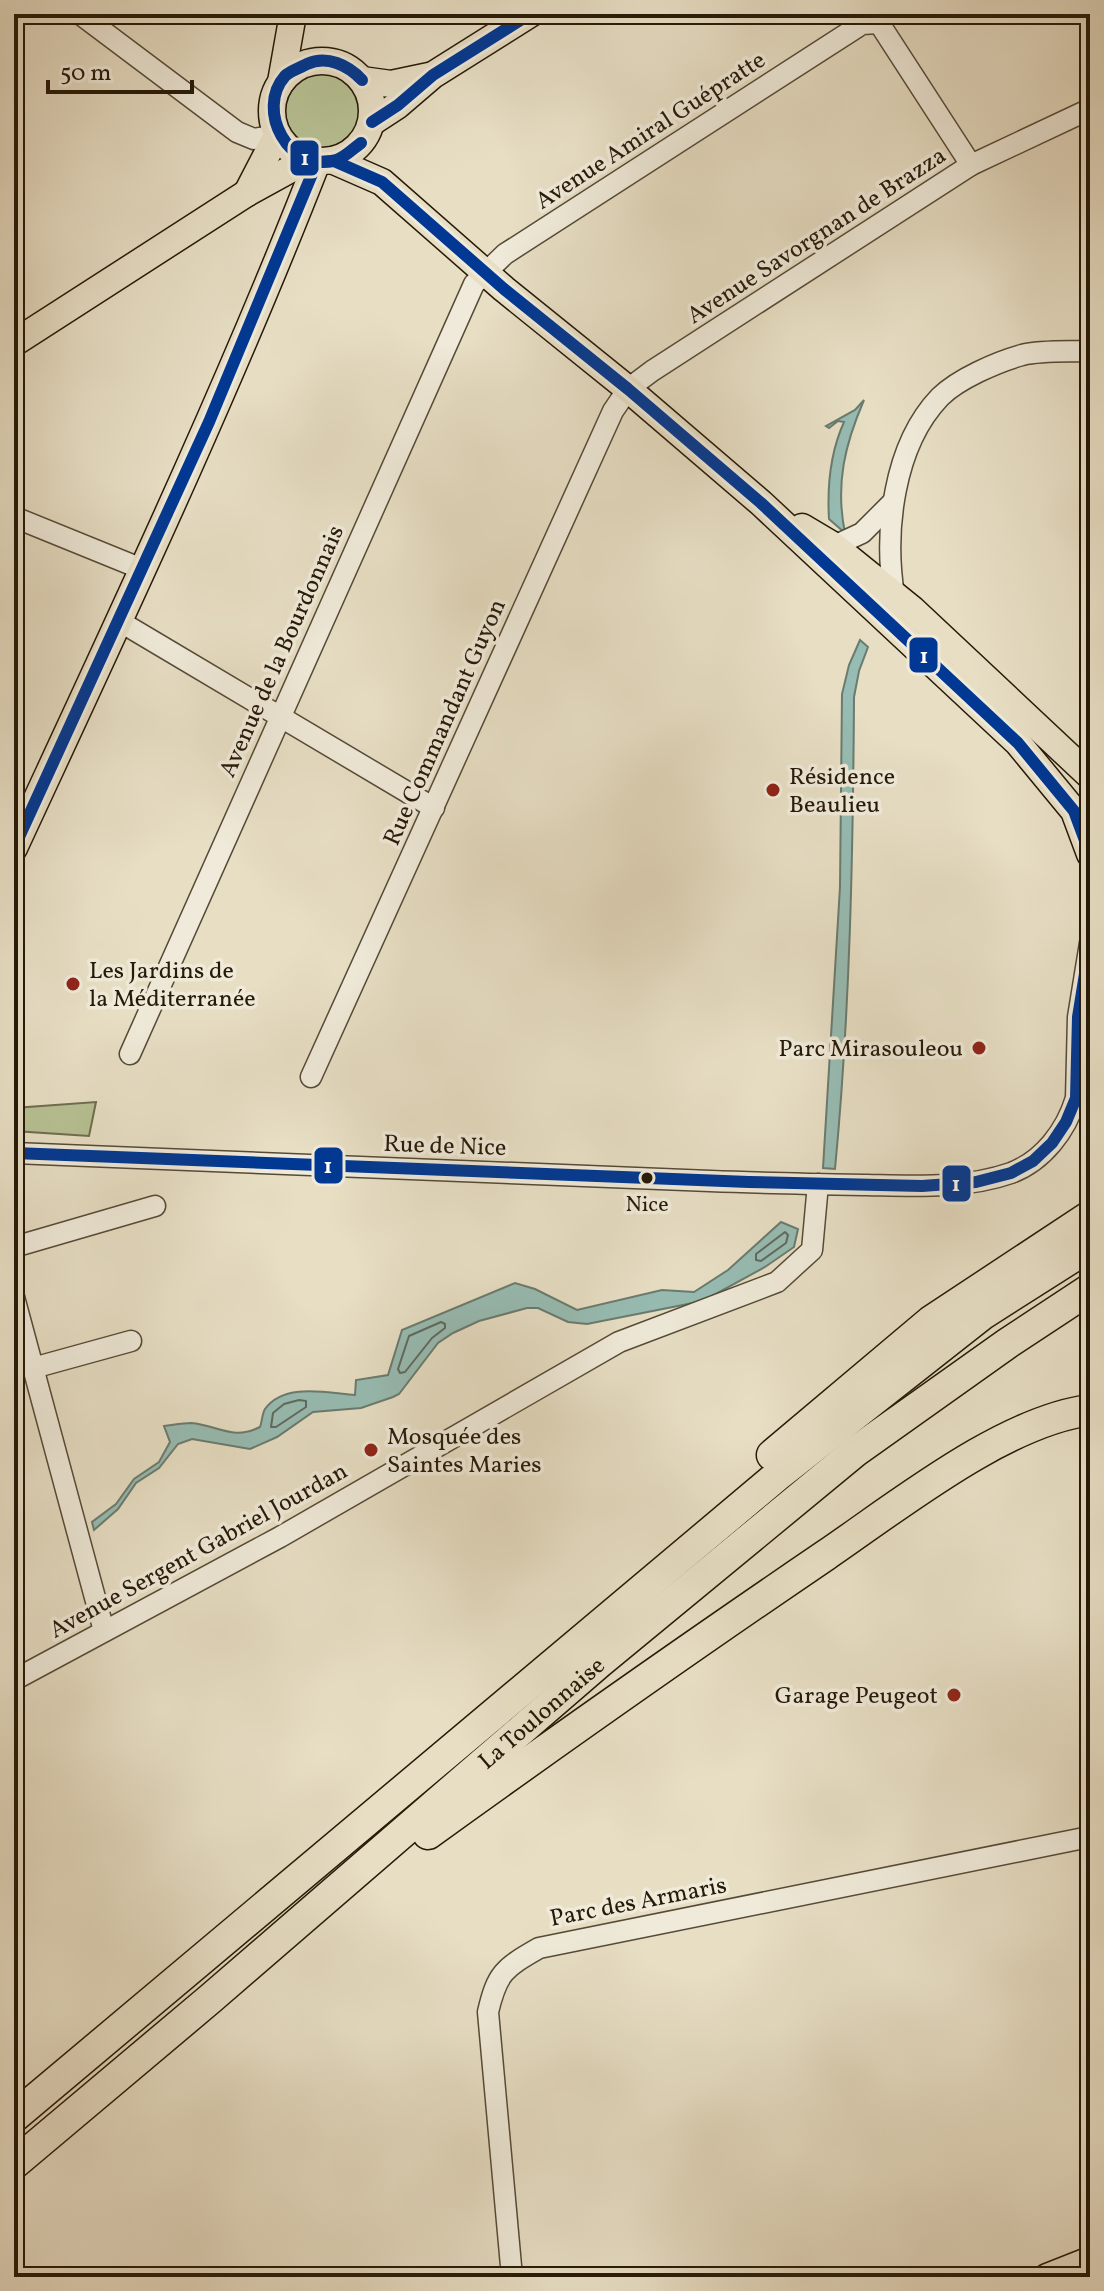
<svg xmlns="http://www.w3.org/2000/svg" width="1104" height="2291" font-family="Vollkorn,serif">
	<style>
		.green { fill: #b7c193; stroke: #6e6d4e; stroke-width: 2 }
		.water { fill: #97bcb3; stroke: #6a7b6f; stroke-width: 2 }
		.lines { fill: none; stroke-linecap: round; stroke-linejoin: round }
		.shore { stroke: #5e6a5e; stroke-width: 2 }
		.minor-casing { stroke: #564a37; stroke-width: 23 }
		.major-casing { stroke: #261908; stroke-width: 29 }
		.highway-casing { stroke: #261908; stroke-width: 33 }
		.minor { stroke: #efead9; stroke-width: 20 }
		.major { stroke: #e7dec4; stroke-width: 26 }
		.highway { stroke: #e7dec4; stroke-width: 30 }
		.bus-1-casing { stroke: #efead9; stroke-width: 18 }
		.bus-1 { stroke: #003893; stroke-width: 12 }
		.poi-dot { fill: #8f2418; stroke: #efead9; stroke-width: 3 }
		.bus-dot { fill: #261908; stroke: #efead9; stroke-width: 3 }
		.labels { text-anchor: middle; stroke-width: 7; stroke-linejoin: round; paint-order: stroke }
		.bus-label { font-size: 22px; fill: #261908; stroke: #efead9 }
		.street-label { font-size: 24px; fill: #261908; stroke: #efead9 }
		.poi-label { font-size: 24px; fill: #261908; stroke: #efead9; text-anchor: start }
		.line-badge { stroke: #efead9; stroke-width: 3 }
		.badge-label { font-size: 22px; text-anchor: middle; font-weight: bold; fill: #fff }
	</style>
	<rect width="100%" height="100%" fill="#e7dec4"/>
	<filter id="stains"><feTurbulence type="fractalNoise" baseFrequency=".0025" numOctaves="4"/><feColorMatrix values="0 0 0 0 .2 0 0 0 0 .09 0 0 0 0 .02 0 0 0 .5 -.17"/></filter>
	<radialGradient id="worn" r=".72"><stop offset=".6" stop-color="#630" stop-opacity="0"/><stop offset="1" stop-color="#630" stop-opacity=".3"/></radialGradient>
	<g class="green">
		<circle cx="323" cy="110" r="38"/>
		<polygon points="96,1102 89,1136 14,1131 14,1108"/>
	</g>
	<g class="water">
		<path d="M864 400C845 444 835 484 845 533L829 519C827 485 830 453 844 422L838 421 829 428 826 426 855 410Z"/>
		<path d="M860 640 868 647 859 671 854 697C853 854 850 1012 835 1169L823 1168 840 887 842 694 849 665Z"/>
		<path d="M781 1222 798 1229 794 1247 765 1267 703 1301 587 1324 568 1322 538 1308H527L479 1321 453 1333 438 1343 399 1394 393 1397 361 1408 313 1412 277 1437 250 1449 192 1439 178 1444 159 1468 136 1483 118 1509 94 1530 92 1522 116 1504 134 1479 159 1462 170 1442 164 1426C173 1425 182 1423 191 1423 218 1425 232 1441 260 1427 262 1422 262 1414 265 1409 284 1382 328 1393 355 1395L356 1380 388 1375 402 1330 515 1283 535 1289 577 1310 662 1290 694 1292 728 1270Z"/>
	</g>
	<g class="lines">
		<g class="shore">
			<polygon points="785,1232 788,1235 786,1243 761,1261 756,1260 756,1254"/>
			<polygon points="441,1322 445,1324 445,1328 432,1338 405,1372 400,1373 398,1369 409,1336"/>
			<polygon points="299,1400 306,1401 306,1407 276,1427 271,1427 273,1413 284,1404"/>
		</g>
		<g class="minor-casing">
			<g id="minor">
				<polyline points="80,14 237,132 254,139 277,135"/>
				<polyline points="879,23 971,165"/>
				<polyline points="14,517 142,569"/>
				<polyline points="834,546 862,533 892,503"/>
				<path d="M894 595C884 532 893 446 940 397 958 379 997 362 1022 355 1043 350 1069 352 1090 351"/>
				<polyline points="119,621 434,808"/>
				<polyline points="130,1054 474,284 505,254 862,24 879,23"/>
				<polyline points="311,1077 613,411 628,389 652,371 971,165 1090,109"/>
				<path d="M14 1153C246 1163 478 1173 710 1181 762 1183 815 1184 867 1185 915 1186 965 1189 1011 1173 1043 1161 1066 1131 1076 1098L1078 1017 1090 943"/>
				<polyline points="14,1247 155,1206"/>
				<polyline points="14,1297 104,1631"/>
				<polyline points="33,1368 131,1341"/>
				<polyline points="14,1680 280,1537 619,1342 777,1282 812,1250 818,1184"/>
				<path d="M512 2277 488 2012C497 1973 504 1968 539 1948L1089 1837 1090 1841"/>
			</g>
		</g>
		<g class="major-casing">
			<g id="major">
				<circle cx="322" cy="111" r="50"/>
				<polyline points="362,80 391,84 429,76"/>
				<polyline points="281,82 293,14"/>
				<polyline points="372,122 398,105 433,75 530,14"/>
				<polyline points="334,161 382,182 504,289 628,389 761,503 1018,743 1074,811 1090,854"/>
				<polyline points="247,193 277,135"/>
				<polyline points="14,343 247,193 307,160"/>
				<polyline points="802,527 834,546 912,609 1090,776"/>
				<path d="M14 848C119 621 226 395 317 162"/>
				<polyline points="1047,2277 1090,2260"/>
			</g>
		</g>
		<g class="highway-casing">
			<g id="highway">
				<polyline points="772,1455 931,1321 1090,1216"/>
				<path d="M428 1834C560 1739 692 1646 826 1555 898 1506 1004 1421 1090 1410"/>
				<polyline points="14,2117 777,1476 983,1314 1090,1246"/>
				<path id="s1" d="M14 2164 210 1999 600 1662 856 1451 1008 1343 1090 1289"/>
			</g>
		</g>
		<use href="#minor" class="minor"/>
		<use href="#major" class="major"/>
		<use href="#highway" class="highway"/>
		<g class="bus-1-casing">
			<g id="bus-1">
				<polyline points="372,122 398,105 433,75 530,14"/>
				<path d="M361 143C354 148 344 158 336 160 289 174 255 110 285 76 290 71 300 68 307 64 327 55 348 65 362 80"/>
				<polyline points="317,162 334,161 382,182 504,289 628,389 761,503 1018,743 1074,811 1090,854"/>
				<polyline points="14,848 209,422 317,162"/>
				<polyline points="14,1153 749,1182 922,1186 976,1182 1011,1173 1033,1161 1052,1143 1066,1122 1076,1098 1078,1017 1090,943"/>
			</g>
		</g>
		<use href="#bus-1" class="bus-1"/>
	</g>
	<g class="poi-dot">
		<circle cx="773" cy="790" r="8"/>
		<circle cx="73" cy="984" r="8"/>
		<circle cx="979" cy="1048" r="8"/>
		<circle cx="371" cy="1450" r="8"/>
		<circle cx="954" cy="1695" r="8"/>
	</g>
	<circle class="bus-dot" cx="647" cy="1178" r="7"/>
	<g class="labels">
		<g class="bus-label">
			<text x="647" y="1211">Nice</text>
		</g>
		<g class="street-label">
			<text transform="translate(650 130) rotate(-33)" y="8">Avenue Amiral Guépratte</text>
			<text transform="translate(816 235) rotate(-33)" y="8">Avenue Savorgnan de Brazza</text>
			<text transform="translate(281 651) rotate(-66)" y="8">Avenue de la Bourdonnais</text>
			<text transform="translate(444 722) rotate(-66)" y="8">Rue Commandant Guyon</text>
			<text transform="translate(445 1145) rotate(2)" y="8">Rue de Nice</text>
			<text transform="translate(198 1550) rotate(-29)" y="8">Avenue Sergent Gabriel Jourdan</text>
			<text dy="8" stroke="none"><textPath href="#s1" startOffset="694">La Toulonnaise</textPath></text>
			<text transform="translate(638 1901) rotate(-11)" y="8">Parc des Armaris</text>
		</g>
		<g class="poi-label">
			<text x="789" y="784">Résidence<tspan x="789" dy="28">Beaulieu</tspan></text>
			<text x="89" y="978">Les Jardins de<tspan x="89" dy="28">la Méditerranée</tspan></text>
			<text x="963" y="1056" text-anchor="end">Parc Mirasouleou</text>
			<text x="387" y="1444">Mosquée des<tspan x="387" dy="28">Saintes Maries</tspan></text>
			<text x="938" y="1703" text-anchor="end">Garage Peugeot</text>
		</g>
	</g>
	<g class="line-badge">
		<rect x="289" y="139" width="31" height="38" rx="8" fill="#003893"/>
		<rect x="908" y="636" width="31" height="38" rx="8" fill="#003893"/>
		<rect x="313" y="1146" width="31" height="39" rx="8" fill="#003893"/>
		<rect x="941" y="1164" width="31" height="39" rx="8" fill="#003893"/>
	</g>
	<g class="badge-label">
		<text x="305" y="165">1</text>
		<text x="924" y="663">1</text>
		<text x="328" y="1173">1</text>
		<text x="956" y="1191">1</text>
	</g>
	<rect width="1104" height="2291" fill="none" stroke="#e7dec4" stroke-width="48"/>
	<rect x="16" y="16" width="1072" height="2259" fill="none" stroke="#261908" stroke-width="4"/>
	<rect x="24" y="24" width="1056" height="2243" fill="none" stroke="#261908" stroke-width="2"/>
	<path d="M48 80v12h144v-12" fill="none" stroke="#261908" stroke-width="4"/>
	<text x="60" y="80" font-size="24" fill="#261908" stroke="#efead9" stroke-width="6" paint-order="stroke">50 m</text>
	<rect width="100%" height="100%" filter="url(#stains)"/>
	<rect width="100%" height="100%" fill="url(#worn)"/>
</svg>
